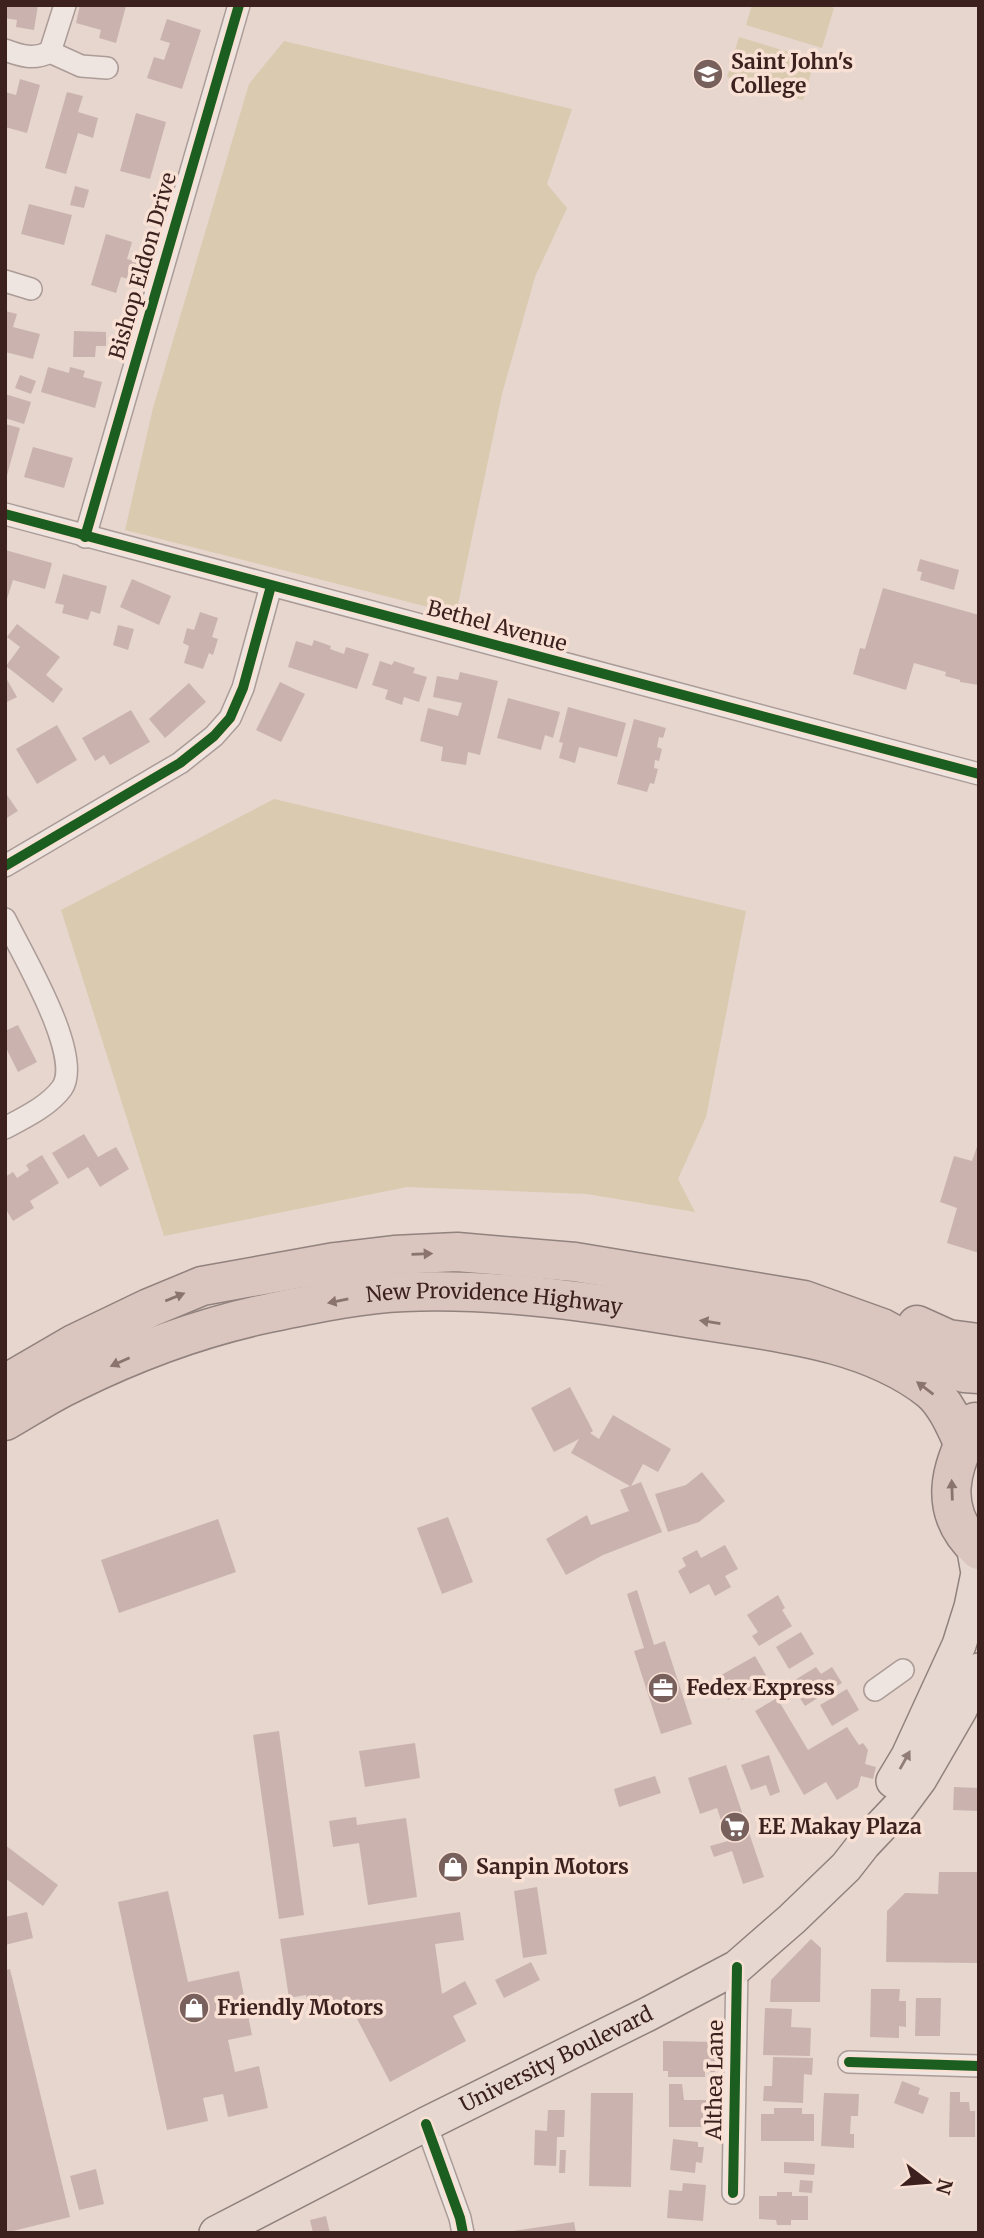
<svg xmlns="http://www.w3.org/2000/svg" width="984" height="2238" font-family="Merriweather,serif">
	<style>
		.green { fill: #dacab0 }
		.building { fill: #cab3ae }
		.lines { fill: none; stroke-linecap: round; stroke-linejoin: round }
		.street-casing { stroke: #ac9c97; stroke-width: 24 }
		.primary-casing { stroke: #91827e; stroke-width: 36 }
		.highway-casing { stroke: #91827e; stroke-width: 41 }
		.street { stroke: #eee4e0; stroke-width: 21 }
		.primary { stroke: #e6d8d1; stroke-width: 33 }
		.highway { stroke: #dac5bf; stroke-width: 38 }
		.cycleway-casing { stroke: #f8e0d4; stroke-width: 15 }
		.cycleway { stroke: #1b5e20; stroke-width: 10 }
		.oneway { fill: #8b736e }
		.oneway2 { fill: #917c78 }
		.labels { text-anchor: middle; stroke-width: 7; stroke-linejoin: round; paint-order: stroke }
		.poi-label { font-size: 21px; font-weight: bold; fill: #3c211e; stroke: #f8e0d4; text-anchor: start }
		.street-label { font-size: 21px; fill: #3c211e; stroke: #f8e0d4 }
	</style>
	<rect width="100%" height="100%" fill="#e6d6ce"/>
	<g class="green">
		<polygon points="752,5 826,5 834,8 822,48 746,25"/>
		<polygon points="739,37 815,60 803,100 727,77"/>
		<polygon points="284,41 572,109 547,184 567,208 535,277 502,394 456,614 125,530 153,408 249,84"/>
		<polygon points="274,799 746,911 706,1117 678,1179 695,1212 587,1194 407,1187 164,1236 61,910"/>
	</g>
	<g class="building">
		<polygon points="5,5 38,5 34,30 16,27 17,20 5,18"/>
		<polygon points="80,5 126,6 116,43 99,38 101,30 76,23"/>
		<polygon points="167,19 201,30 182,89 147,78 154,57 164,60 170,43 160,40"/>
		<polygon points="20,79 40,85 27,133 5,127 5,92 16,95"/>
		<polygon points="67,92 83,96 78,112 98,118 93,138 78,133 66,174 45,168"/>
		<polygon points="136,113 166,122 150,179 120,171"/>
		<polygon points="75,186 89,190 84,208 70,205"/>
		<polygon points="29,204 72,215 64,245 21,234"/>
		<polygon points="106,234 132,242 127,259 138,262 132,280 121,277 116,293 91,285"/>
		<polygon points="5,311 17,314 13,327 40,334 33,359 5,352"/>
		<polygon points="74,331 106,332 106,346 96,346 95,357 73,357"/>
		<polygon points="48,367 69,373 70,367 85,371 83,377 102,382 95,408 41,392"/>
		<polygon points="20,375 36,381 31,394 15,388"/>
		<polygon points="5,394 31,402 24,424 5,418"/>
		<polygon points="5,424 20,428 6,479 5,479"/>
		<polygon points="33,447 73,458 64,488 24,477"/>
		<polygon points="5,550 52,563 45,589 13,580 5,605"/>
		<polygon points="920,559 959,570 954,590 920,580 922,572 917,571"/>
		<polygon points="63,574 107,586 100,614 91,611 88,620 62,613 64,605 55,603"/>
		<polygon points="132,579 171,596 159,625 120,607"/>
		<polygon points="883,588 979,615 979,685 960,682 960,680 945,676 946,672 914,663 906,690 853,674 860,648 865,649"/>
		<polygon points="200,612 218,618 212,637 218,639 213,655 209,653 203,669 184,663 189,646 183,643 187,628 194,630"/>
		<polygon points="17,624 60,657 46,675 63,689 53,703 6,666 20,647 7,637"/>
		<polygon points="118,625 134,629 128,650 113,645"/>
		<polygon points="314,640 331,646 330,649 344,654 346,647 369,654 357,689 288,667 296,641 312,646"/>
		<polygon points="380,661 392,665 394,661 415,668 413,673 427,677 419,702 404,697 402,705 385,699 388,690 372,685"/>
		<polygon points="460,672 498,681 480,755 468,752 466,765 441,761 443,747 420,741 428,708 458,716 462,703 433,697 437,676 458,680"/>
		<polygon points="5,676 17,697 5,703"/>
		<polygon points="280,682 305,694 281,742 256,730"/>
		<polygon points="189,683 206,702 165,738 149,719"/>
		<polygon points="508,698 560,712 553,738 545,735 541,750 497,738"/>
		<polygon points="568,707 626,723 617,757 579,747 575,763 559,758 563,743 559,742"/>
		<polygon points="131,710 150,742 110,765 104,755 95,761 82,738"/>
		<polygon points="634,719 666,728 663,738 659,737 657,747 662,749 659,761 655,760 654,768 658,769 654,784 650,783 647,792 617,784"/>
		<polygon points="57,725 77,760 37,784 16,749"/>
		<polygon points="5,792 18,811 5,819"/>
		<polygon points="18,1025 37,1062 18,1072 5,1046 5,1031"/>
		<polygon points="84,1134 98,1157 116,1147 129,1169 100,1187 88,1167 68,1179 52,1153"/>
		<polygon points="979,1141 979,1253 947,1243 957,1208 940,1202 954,1156 972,1161"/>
		<polygon points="42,1155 59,1183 30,1201 34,1208 13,1221 5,1208 5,1177 13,1172 17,1178 29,1170 26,1165"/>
		<polygon points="570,1387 593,1431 590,1433 599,1439 613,1415 671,1449 658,1472 643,1464 631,1486 641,1482 662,1532 603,1555 566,1575 546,1539 587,1515 591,1525 629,1511 620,1490 630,1486 571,1453 579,1439 554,1452 531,1408"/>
		<polygon points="702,1472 725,1501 699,1522 668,1532 655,1494 686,1485"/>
		<polygon points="448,1517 473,1582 442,1594 417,1528"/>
		<polygon points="218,1519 236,1572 119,1613 101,1560"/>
		<polygon points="725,1545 738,1569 725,1576 731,1587 715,1596 709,1584 690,1594 678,1571 686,1566 682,1558 697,1550 701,1558"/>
		<polygon points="637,1590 654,1645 665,1641 692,1724 661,1734 634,1651 644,1648 627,1594"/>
		<polygon points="778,1595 785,1608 782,1610 792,1626 759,1646 752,1636 758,1632 747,1615"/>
		<polygon points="801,1632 814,1654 789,1669 776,1647"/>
		<polygon points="755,1656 767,1677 757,1682 761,1688 742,1700 738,1694 728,1700 716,1678"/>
		<polygon points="816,1667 821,1674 832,1667 842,1683 805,1706 790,1683"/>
		<polygon points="847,1689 859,1710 832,1726 820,1705"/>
		<polygon points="777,1698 808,1750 847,1727 859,1745 863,1743 868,1750 865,1764 876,1767 873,1779 861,1776 858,1787 837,1800 826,1782 804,1795 755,1711"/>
		<polygon points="279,1731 304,1915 279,1919 253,1735"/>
		<polygon points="415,1743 420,1778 365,1787 359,1751"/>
		<polygon points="769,1755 780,1792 770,1796 766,1785 751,1790 741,1765"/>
		<polygon points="726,1765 764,1877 743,1884 732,1851 714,1857 710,1846 728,1841 717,1808 700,1814 688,1778"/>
		<polygon points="655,1776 661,1793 619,1807 614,1789"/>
		<polygon points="954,1787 979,1788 979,1811 953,1810"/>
		<polygon points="356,1817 357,1825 406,1818 417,1897 368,1905 359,1843 333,1847 329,1821"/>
		<polygon points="5,1845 58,1885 43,1906 5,1878"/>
		<polygon points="939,1872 979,1872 979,1963 886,1962 887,1911 905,1893 938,1894"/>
		<polygon points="537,1887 547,1954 523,1958 514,1891"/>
		<polygon points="168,1891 188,1982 239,1971 252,2035 228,2040 235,2072 259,2066 268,2108 228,2117 223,2094 203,2098 208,2121 167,2130 118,1902"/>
		<polygon points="27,1912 33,1938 5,1945 5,1917"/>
		<polygon points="460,1912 464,1940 435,1944 442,1994 465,1981 477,2004 453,2016 466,2041 390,2082 354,2013 310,2019 306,1995 289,1998 280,1939"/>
		<polygon points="811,1939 821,1948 820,2002 770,2002 771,1980"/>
		<polygon points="531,1962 540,1980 504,1998 495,1980"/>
		<polygon points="10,1969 70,2217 5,2233 5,1970"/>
		<polygon points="871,1989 900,1989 899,2001 906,2001 906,2027 899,2026 899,2038 870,2037"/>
		<polygon points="916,1998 941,1998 940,2036 915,2036"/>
		<polygon points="765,2008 792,2009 791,2027 811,2028 810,2056 763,2055"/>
		<polygon points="663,2041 716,2042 715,2072 705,2072 705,2077 668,2077 668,2071 663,2071"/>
		<polygon points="773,2057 813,2058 812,2075 804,2074 803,2103 763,2101 764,2086 772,2086"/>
		<polygon points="902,2081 920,2088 918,2094 929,2098 923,2114 894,2103"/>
		<polygon points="669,2084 682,2084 684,2100 706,2100 709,2125 707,2127 669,2127"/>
		<polygon points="950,2092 960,2092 960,2102 969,2102 970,2111 975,2111 975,2137 949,2137"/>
		<polygon points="591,2093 633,2093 631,2187 589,2186"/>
		<polygon points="824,2093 859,2094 858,2116 851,2116 850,2134 854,2134 854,2148 821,2146"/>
		<polygon points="774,2108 802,2108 802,2114 814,2114 814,2141 761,2141 761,2114 774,2114"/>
		<polygon points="548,2110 565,2110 564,2137 557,2137 556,2166 534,2165 535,2130 547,2131"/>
		<polygon points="673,2139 698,2142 698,2147 704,2147 702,2163 696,2162 695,2173 670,2170"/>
		<polygon points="560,2150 566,2150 565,2173 559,2173"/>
		<polygon points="784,2162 815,2164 814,2175 784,2173"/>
		<polygon points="96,2169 104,2204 79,2210 70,2176"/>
		<polygon points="800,2180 813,2181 812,2193 799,2192"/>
		<polygon points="683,2183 706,2185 703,2221 667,2218 669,2190 682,2191"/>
		<polygon points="777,2192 792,2192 792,2196 808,2196 808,2220 791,2220 791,2225 777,2225 776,2220 759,2219 759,2196 777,2196"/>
		<polygon points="326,2216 330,2233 313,2233 310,2220"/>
		<polygon points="574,2222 576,2233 513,2233 513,2231"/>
	</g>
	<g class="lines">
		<g class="street-casing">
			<g id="street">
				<path d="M5 50C21 56 34 60 50 52L65 5"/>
				<polyline points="50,52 81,66 107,68"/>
				<polyline points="5,281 31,289"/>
				<polyline points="5,514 979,774"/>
				<polyline points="85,537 239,5"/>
				<polyline points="5,866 180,763 214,736 230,718 243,688 271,586"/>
				<path d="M5 919C21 952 84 1056 62 1088 49 1106 24 1118 5 1128"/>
				<polyline points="875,1690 903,1670"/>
				<polyline points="849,2062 979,2066"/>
				<polyline points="426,2124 460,2218 463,2233"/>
				<polyline points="733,2193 737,1967"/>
			</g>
		</g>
		<g class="primary-casing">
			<g id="primary">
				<polyline points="893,1781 908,1756 959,1645 971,1607 978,1573 973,1545"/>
				<path id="s1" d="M216 2233 426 2124 648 2014 737 1967 792 1919 846 1867 864 1844 900 1806 920 1779 960 1710 979 1670"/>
			</g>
		</g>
		<g class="highway-casing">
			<g id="highway">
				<polyline points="917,1325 948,1339 979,1343"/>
				<polyline points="5,1384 74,1344 149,1308 202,1286 335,1262 394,1255 457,1252 575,1262 804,1300 882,1328 964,1373 979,1374"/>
				<path id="s2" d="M5 1421C28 1408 50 1393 74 1382 135 1352 202 1327 269 1313 313 1304 359 1294 404 1292 501 1288 599 1303 694 1319 772 1332 865 1339 930 1390 945 1402 955 1425 963 1443"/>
				<path d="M975 1422C950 1466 936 1511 979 1550"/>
			</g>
		</g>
		<use href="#street" class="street"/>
		<use href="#primary" class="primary"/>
		<use href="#highway" class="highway"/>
		<g class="cycleway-casing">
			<g id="cycleway">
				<polyline points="5,514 979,774"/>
				<polyline points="85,537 239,5"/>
				<polyline points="5,866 180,763 214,736 230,718 243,688 271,586"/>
				<polyline points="849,2062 979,2066"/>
				<polyline points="426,2124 460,2218 463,2233"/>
				<polyline points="733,2193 737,1967"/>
			</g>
		</g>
		<use href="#cycleway" class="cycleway"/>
	</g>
	<defs><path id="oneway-solid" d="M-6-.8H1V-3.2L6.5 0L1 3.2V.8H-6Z" transform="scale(1.75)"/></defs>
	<g class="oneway">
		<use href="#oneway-solid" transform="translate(422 1254) rotate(-2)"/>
		<use href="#oneway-solid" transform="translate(175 1297) rotate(-22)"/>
		<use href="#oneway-solid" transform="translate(338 1301) rotate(169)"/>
		<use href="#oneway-solid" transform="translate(710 1322) rotate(-171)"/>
		<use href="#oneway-solid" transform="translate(120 1362) rotate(156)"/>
		<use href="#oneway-solid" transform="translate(925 1388) rotate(-143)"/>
		<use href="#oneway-solid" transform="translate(952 1490) rotate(-92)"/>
	</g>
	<use class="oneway2" href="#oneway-solid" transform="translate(905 1760) rotate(-61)"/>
	<defs>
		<g id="school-disc" transform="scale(1.575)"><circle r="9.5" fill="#78605c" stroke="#f8e0d4"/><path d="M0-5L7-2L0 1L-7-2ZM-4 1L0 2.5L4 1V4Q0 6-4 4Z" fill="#fff"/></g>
		<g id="office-disc" transform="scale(1.575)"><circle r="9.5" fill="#78605c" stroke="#f8e0d4"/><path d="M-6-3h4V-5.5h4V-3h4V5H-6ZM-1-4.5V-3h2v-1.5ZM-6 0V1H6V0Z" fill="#fff"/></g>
		<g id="supermarket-disc" transform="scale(1.575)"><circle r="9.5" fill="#78605c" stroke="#f8e0d4"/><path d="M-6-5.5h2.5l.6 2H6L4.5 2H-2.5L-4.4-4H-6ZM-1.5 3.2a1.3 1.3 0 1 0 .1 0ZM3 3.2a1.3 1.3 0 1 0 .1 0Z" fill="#fff"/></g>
		<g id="shop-disc" transform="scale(1.575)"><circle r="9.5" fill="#78605c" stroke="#f8e0d4"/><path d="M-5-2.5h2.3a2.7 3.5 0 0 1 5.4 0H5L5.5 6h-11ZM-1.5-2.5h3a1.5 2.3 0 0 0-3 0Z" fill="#fff"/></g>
	</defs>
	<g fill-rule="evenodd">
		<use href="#school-disc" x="708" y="74"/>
		<use href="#office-disc" x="663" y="1688"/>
		<use href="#supermarket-disc" x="735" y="1827"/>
		<use href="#shop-disc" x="453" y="1867"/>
		<use href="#shop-disc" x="194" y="2008"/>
	</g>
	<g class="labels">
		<g class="poi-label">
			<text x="731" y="69">Saint John's<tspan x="731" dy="24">College</tspan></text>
			<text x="686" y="1695">Fedex Express</text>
			<text x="758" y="1834">EE Makay Plaza</text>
			<text x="476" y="1874">Sanpin Motors</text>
			<text x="217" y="2015">Friendly Motors</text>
		</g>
		<g class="street-label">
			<text transform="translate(143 266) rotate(-74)" y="7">Bishop Eldon Drive</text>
			<text transform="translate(497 626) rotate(15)" y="7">Bethel Avenue</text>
			<text dy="7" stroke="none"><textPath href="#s2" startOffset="514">New Providence Highway</textPath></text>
			<text dy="7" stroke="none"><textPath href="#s1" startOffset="382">University Boulevard</textPath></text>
			<text transform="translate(715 2080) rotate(-89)" y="7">Althea Lane</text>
		</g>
	</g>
	<rect width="984" height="2238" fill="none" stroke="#3c211e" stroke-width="14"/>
	<g transform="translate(928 2182) rotate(106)" stroke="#f8e0d4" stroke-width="5" paint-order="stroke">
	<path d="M0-5L12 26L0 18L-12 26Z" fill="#3c211e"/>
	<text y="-10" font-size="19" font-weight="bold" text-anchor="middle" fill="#3c211e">N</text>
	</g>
</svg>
